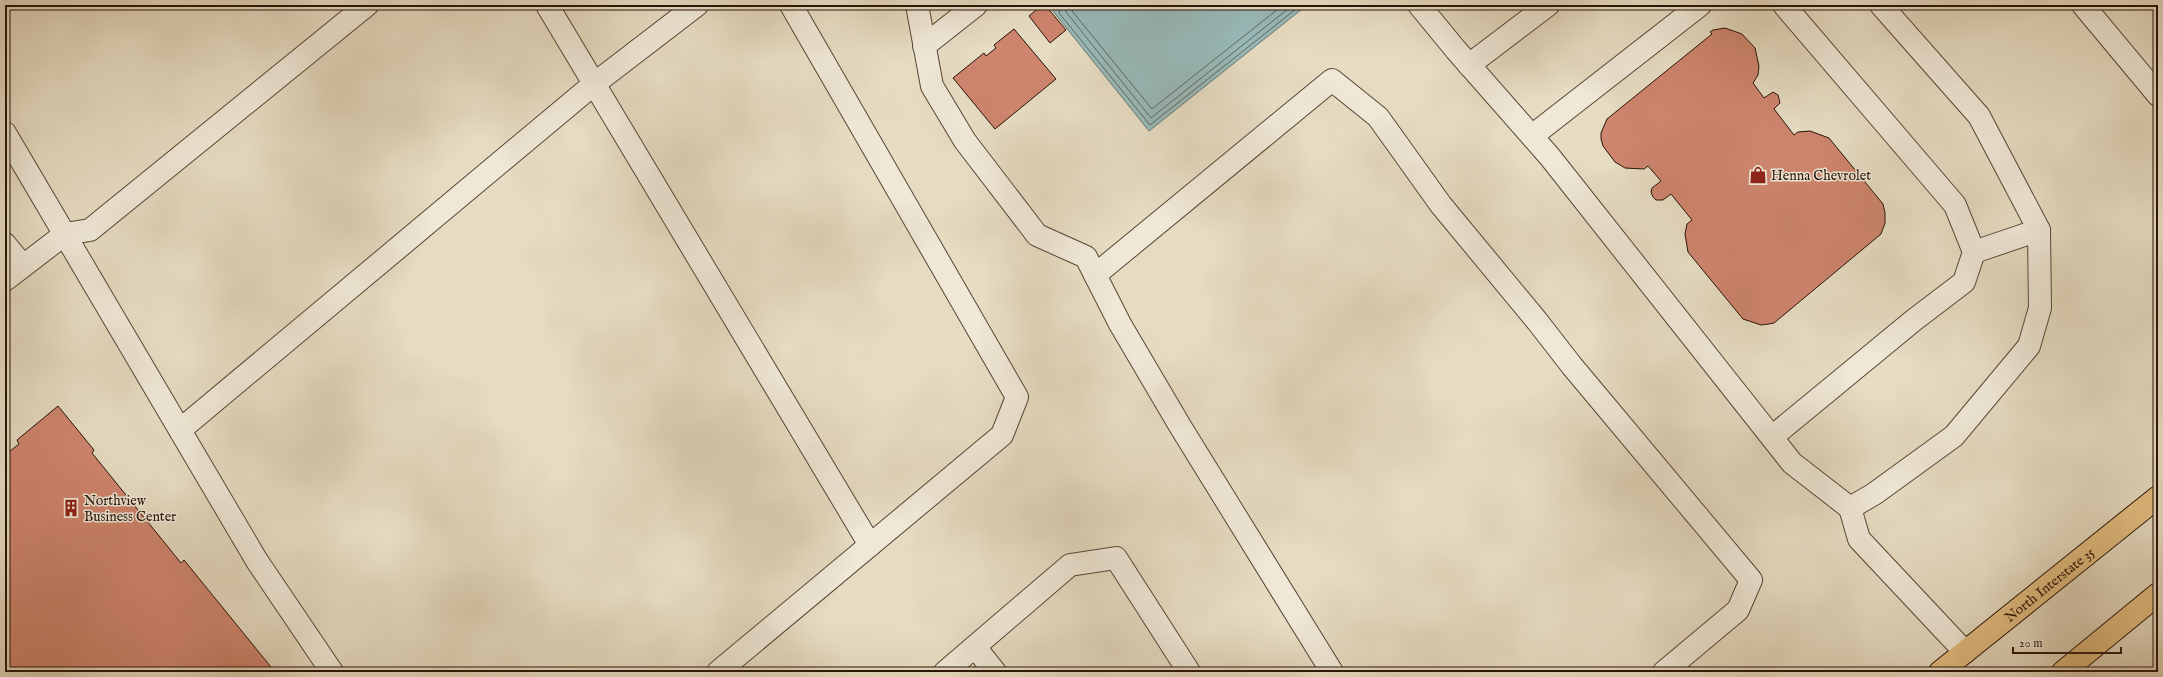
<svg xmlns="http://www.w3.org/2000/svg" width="2163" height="677" font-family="'IM FELL English',serif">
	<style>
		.water { fill: #98baba; stroke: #6b7773 }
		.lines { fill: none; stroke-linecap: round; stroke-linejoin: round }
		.shore { stroke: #606661; stroke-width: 1 }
		.building { fill: #ce856e; stroke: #281308 }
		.minor-casing { stroke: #584536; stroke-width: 24 }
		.major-casing { stroke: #281308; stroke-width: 24 }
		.highway-casing { stroke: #281308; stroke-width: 24 }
		.minor { stroke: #efe8d7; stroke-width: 22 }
		.major { stroke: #e3be81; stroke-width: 22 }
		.highway { stroke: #e3be81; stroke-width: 22 }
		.labels { text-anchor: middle; stroke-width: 3; stroke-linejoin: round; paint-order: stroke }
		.poi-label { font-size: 14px; fill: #281308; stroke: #efe8d7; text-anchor: start }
		.street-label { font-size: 14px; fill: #281308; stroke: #efe8d7 }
	</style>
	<rect width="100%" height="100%" fill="#e6dcc2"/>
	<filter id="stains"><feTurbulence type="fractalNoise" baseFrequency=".005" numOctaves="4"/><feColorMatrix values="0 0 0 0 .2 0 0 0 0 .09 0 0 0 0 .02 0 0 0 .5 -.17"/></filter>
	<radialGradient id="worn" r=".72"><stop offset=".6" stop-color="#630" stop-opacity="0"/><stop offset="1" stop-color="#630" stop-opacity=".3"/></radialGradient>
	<polygon class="water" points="1059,5 1307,5 1149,131 1052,10"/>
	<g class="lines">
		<g class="shore">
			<polyline points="1061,5 1059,13 1150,125 1301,5"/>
			<polyline points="1066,5 1066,12 1151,118 1293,5"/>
			<polyline points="1072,5 1072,11 1152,109 1283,5"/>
		</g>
	</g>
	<g class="building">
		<polygon points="1042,5 1045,5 1066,30 1050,43 1029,16"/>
		<polygon points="1725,28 1742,34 1755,48 1759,66 1758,75 1753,83 1764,98 1773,92 1778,95 1780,103 1774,109 1794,135 1798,132 1810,131 1829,138 1883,204 1885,213 1885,223 1881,234 1774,323 1769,324 1761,325 1743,319 1688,252 1685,234 1687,224 1692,220 1671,194 1663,200 1656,200 1653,197 1651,192 1652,188 1661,181 1648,166 1644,169 1625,168 1615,162 1603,146 1601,139 1601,133 1607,119 1712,34 1710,32 1713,30"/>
		<polygon points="1014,29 1056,79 995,129 953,78 984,53 986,56 996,48 994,45"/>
		<polygon points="58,406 94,450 92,453 181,563 184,560 275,672 5,672 5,455 19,444 17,440"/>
	</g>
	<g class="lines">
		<g class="minor-casing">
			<g id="minor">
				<polyline points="547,5 870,545"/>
				<polyline points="917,5 932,86 965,141 1037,235 1086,257 1120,324 1180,426 1332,672"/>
				<polyline points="1419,5 1456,50 1550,157 1792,463 1850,508"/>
				<polyline points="1881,5 1979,116 2039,230 2040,308 2029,346 1954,436 1874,494 1850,508 1859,539 1965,652"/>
				<polyline points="2083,5 2158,95"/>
				<polyline points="924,46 976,5"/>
				<polyline points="1469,65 1548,5"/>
				<polyline points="5,133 257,561 332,672"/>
				<polyline points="1532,136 1700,5"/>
				<polyline points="5,244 23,266"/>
				<polyline points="1974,252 2039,230"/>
				<polyline points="1095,275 1332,80 1378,117 1441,205 1537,321 1572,366 1751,580 1738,610 1664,672"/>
				<polyline points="5,280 65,234 90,230 367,5"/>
				<polyline points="180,430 594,84 697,5"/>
				<polyline points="1772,437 1914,320 1964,282 1974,252 1955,205 1784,5"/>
				<polyline points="975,647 995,672"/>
				<polyline points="718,672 1002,435 1017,397 791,5"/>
				<polyline points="945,672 1070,565 1116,558 1189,672"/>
			</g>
		</g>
		<g class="major-casing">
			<g id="major">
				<path id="s1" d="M1940 672 2158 497"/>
			</g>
		</g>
		<g class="highway-casing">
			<polyline id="highway" points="2063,672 2158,594"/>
		</g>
		<use href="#minor" class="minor"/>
		<use href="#major" class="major"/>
		<use href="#highway" class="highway"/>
	</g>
	<defs>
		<g id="shop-bare" transform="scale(1.38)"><path d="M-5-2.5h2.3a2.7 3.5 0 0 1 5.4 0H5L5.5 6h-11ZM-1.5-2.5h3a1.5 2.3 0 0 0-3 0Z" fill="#8f2418" stroke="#efe8d7" stroke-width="2.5" paint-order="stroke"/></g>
		<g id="building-bare" transform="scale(1.38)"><path d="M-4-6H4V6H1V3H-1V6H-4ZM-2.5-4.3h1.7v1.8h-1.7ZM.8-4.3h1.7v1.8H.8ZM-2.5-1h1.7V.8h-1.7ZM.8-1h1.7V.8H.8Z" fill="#8f2418" stroke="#efe8d7" stroke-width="2.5" paint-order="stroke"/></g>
	</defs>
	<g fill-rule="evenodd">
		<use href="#shop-bare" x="1758" y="175"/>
		<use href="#building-bare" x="71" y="508"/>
	</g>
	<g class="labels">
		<g class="poi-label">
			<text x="1771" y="180">Henna Chevrolet</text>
			<text x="84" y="505">Northview<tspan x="84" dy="16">Business Center</tspan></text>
		</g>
		<g class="street-label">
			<text dy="5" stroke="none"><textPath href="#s1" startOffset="140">North Interstate 35</textPath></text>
		</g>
	</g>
	<rect width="2163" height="677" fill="none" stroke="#e6dcc2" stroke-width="20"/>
	<rect x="6" y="6" width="2151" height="665" fill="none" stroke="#281308" stroke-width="2"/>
	<rect x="10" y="10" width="2143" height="657" fill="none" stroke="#281308"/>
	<path d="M2013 647v6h108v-6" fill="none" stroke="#281308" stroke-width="2"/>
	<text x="2019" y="647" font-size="12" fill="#281308" stroke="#efe8d7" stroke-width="3" paint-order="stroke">20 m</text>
	<rect width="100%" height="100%" filter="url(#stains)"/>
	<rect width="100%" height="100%" fill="url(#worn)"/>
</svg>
